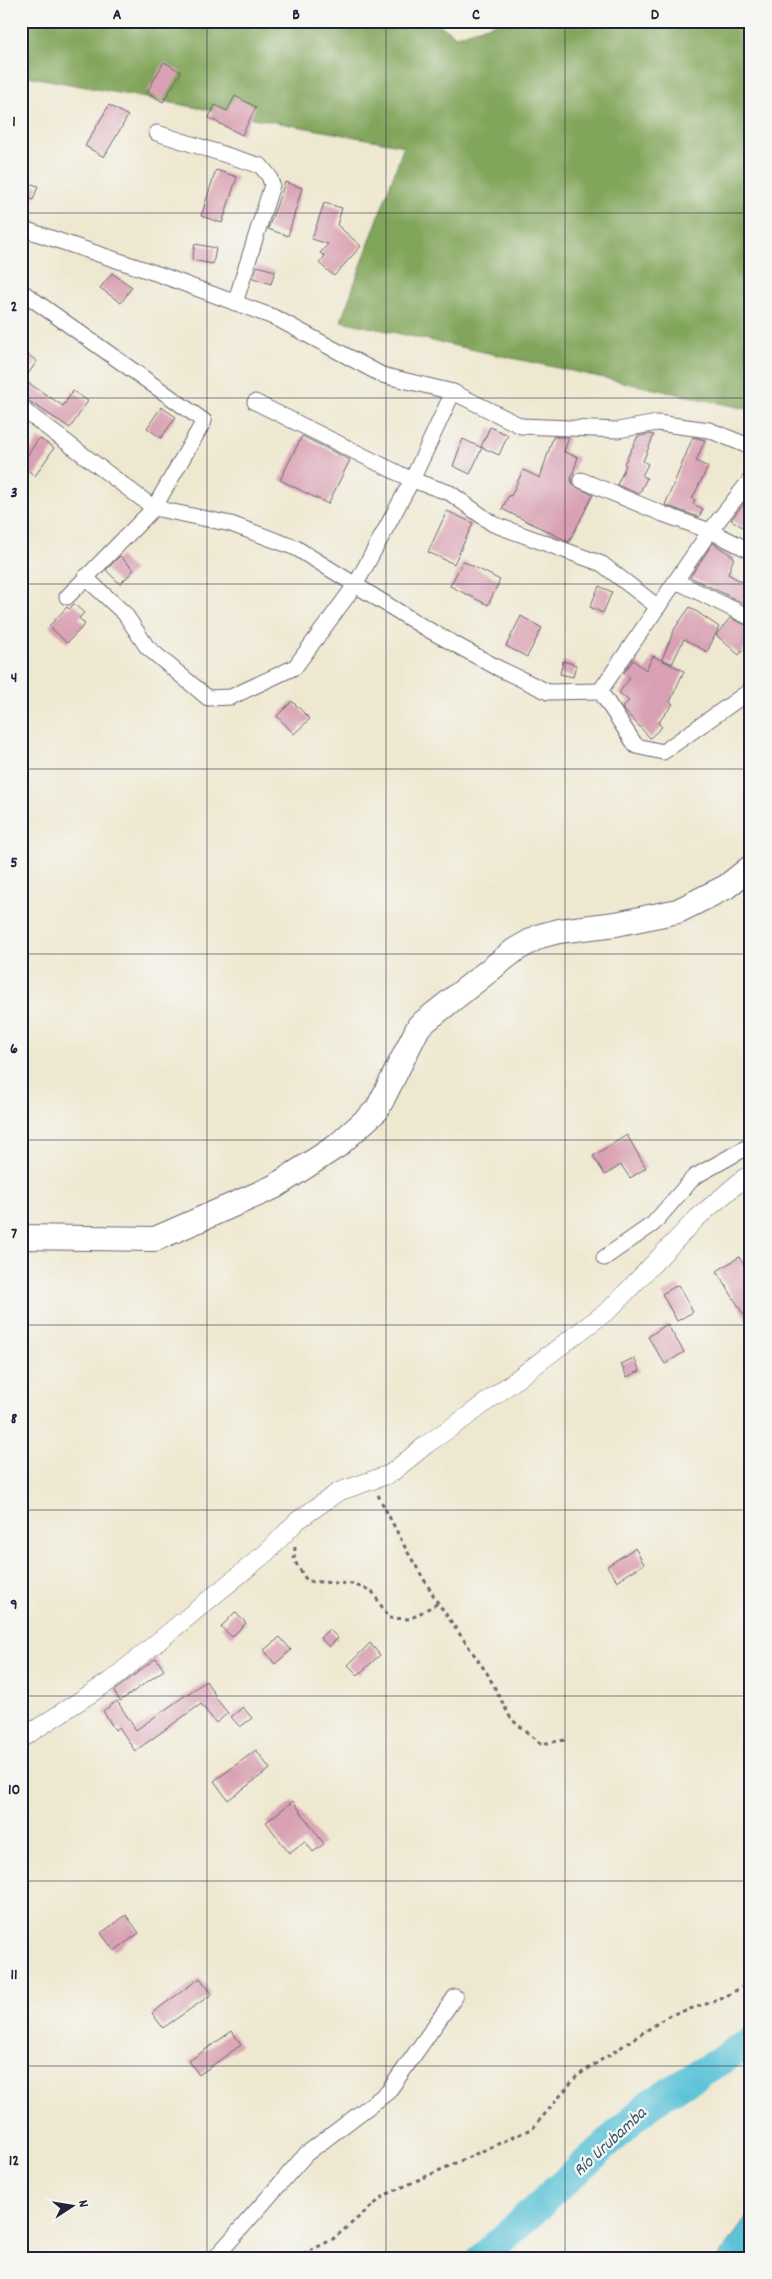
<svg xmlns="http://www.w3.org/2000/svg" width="772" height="2279" font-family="Dekko,sans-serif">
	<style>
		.forest { fill: #81a55a; stroke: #52644a }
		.water { fill: #5bc3d8; stroke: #3e728a }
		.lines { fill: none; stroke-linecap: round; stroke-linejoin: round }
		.river { stroke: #5bc3d8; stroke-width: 30 }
		.building { fill: #d9a1b3 }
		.minor-casing { stroke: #6a676f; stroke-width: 17 }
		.tertiary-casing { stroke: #6a676f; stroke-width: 19 }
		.trunk-casing { stroke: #6a676f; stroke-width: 26 }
		.path { stroke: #6a676f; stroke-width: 3; stroke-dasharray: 4 4; stroke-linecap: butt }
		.minor { stroke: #fff; stroke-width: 15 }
		.tertiary { stroke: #fff; stroke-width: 18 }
		.trunk { stroke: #fff; stroke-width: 24 }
		.grid { fill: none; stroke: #22223b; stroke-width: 1; stroke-opacity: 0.55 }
		.labels { text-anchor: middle; stroke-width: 4.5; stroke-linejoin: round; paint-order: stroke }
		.water-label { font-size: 18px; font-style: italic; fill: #365a72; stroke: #f6f6f2 }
		.neatline { fill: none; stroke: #22223b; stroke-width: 2 }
		.grid-label { font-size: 16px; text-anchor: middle; font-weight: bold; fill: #22223b }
	</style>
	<rect width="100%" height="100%" fill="#f6f6f2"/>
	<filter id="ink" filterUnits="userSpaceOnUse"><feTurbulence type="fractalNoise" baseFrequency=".02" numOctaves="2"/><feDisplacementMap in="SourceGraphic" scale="10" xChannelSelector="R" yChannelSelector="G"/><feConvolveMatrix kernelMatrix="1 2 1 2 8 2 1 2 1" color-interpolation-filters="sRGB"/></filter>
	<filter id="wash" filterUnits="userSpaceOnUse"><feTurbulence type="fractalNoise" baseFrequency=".0096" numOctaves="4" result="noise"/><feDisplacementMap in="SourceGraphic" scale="20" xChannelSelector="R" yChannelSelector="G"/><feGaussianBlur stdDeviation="1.12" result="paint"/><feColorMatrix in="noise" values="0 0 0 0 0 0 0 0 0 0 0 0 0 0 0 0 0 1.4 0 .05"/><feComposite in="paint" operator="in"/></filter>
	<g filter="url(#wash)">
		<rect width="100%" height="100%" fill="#efe8d0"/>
		<polygon class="forest" points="21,21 434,21 456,36 503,21 751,21 751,410 341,321 404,146 21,75"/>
		<polygon class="water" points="751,2211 751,2258 718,2258"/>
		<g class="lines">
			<polyline class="river" points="482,2258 652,2102 751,2042"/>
		</g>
		<g id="blocks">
			<g class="building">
				<polygon points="164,62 181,72 163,102 147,92"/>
				<polygon points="235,96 256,107 242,135 209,118 215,105 227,111"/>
				<polygon points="109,105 128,116 104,157 85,146"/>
				<polygon points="216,170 237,177 222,223 201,216"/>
				<polygon points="25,182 38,186 33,200 21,196"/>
				<polygon points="285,182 302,188 288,236 268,229"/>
				<polygon points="324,203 342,208 337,225 361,246 334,276 319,263 325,256 320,253 328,244 312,239"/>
				<polygon points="195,244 216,248 213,264 192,260"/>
				<polygon points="257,266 275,271 271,284 253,278"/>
				<polygon points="112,273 132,287 121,303 100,288"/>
				<polygon points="21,350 37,361 24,380 63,406 73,391 88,401 70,428 21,396"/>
				<polygon points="161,407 176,417 161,438 147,428"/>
				<polygon points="490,427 508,435 499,455 481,447"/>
				<polygon points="650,434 654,435 643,461 648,464 642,476 647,478 639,494 617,485 626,465 624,464 638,436"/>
				<polygon points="302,436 350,460 328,504 280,480"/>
				<polygon points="553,437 569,437 564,452 578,457 571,479 573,485 593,495 569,542 502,509 509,495 511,496 523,470 540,478"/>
				<polygon points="693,437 705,440 696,461 708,467 692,499 695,500 693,504 703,509 699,517 665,505"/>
				<polygon points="39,438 54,448 35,476 21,465"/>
				<polygon points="463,439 482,448 470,474 453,466"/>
				<polygon points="751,494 751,532 731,520"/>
				<polygon points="447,511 473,523 454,564 428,552"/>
				<polygon points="713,543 734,557 728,574 751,587 751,607 690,577"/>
				<polygon points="120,556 134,570 120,584 106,570"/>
				<polygon points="463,561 500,580 488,605 450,586"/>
				<polygon points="599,586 612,592 603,613 590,607"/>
				<polygon points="74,604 84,613 79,618 85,624 67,643 49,626 67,607 69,609"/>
				<polygon points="690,607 719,627 707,652 684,639 672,664 662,659 675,628"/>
				<polygon points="521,616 542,628 527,657 506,646"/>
				<polygon points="730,618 751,627 751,641 739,655 716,635"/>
				<polygon points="653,656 684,671 670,702 673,704 658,723 662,727 650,738 623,709 622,707 629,701 619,693 630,678 624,673 633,660 646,670"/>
				<polygon points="563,661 576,665 573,677 560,674"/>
				<polygon points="292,701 310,719 294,734 277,716"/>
				<polygon points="627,1135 646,1168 630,1178 621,1165 605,1175 593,1156"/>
				<polygon points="739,1257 751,1276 751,1327 717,1271"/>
				<polygon points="678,1285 693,1312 677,1321 662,1294"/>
				<polygon points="667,1324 684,1352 665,1364 648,1337"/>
				<polygon points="634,1358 640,1371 627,1377 621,1364"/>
				<polygon points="635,1548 644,1564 617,1581 607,1566"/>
				<polygon points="235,1612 246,1623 232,1637 221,1627"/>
				<polygon points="329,1629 338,1638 329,1647 320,1638"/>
				<polygon points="280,1637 291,1650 275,1664 264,1650"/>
				<polygon points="370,1643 380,1655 358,1675 348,1665"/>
				<polygon points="156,1658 164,1670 120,1701 114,1691"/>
				<polygon points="206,1681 215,1695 214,1696 228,1713 216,1723 201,1704 135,1751 119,1727 115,1730 103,1711 117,1701 136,1730"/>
				<polygon points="243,1707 252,1718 240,1727 231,1717"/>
				<polygon points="256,1750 270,1769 228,1800 214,1781"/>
				<polygon points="293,1801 324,1844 313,1852 305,1841 289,1853 266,1822"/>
				<polygon points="126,1915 139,1933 114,1951 101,1933"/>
				<polygon points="200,1978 212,1994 163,2028 152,2013"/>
				<polygon points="232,2031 241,2045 199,2075 189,2061"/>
			</g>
		</g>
	</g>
	<g filter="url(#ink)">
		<use href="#blocks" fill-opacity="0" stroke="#6a676f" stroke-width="1"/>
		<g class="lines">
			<g class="minor-casing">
				<g id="minor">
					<polyline points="157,133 261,166 269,176 272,185 235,303"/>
					<polyline points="21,228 161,275 276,318 382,375 453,392 521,426 618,430 657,423 709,430 751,447"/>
					<polyline points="21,291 204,421 154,508 67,597"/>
					<polyline points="255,402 412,480 450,493 493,524 602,564 658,607"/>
					<polyline points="21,408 154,508 231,524 296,548 420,625 498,668 548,692 600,691"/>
					<polyline points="751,479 710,531 600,691 636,746 663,752 751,690"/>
					<polyline points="581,480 663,514 710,531 751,551"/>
					<polyline points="85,577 125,614 147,647 208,698 231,697 295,667 356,584 412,480 453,392"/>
					<polyline points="676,581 751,618"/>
					<polyline points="604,1258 653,1224 694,1177 751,1145"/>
					<polyline points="215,2258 306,2154 388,2092 455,1997"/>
				</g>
			</g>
			<g class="tertiary-casing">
				<polyline id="tertiary" points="21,1739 110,1681 267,1552 297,1521 338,1492 390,1474 427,1444 465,1418 610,1309 697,1218 744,1178 751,1176"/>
			</g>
			<g class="trunk-casing">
				<polyline id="trunk" points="21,1237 155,1239 274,1187 337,1146 377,1110 419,1026 515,950 540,936 559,931 616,924 678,911 726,887 751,867"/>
			</g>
			<g class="path">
				<polyline points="378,1495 407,1551 438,1603 487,1673 511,1719 541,1744 565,1740"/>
				<polyline points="295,1547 294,1560 307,1581 352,1584 372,1591 389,1618 410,1619 438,1603"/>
				<polyline points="296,2258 333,2239 385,2195 533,2128 577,2076 670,2015 719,2000 751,1982"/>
			</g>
			<use href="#minor" class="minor"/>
			<use href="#tertiary" class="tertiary"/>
			<use href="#trunk" class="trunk"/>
		</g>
	</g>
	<path class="grid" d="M207 21V2258M386 21V2258M565 21V2258M21 213H751M21 398H751M21 584H751M21 769H751M21 954H751M21 1140H751M21 1325H751M21 1510H751M21 1696H751M21 1881H751M21 2066H751"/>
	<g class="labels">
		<g class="water-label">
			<text transform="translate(609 2141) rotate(-43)" y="6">Río Urubamba</text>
		</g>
	</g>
	<rect width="772" height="2279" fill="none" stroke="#f6f6f2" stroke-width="55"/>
	<g transform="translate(72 2206) rotate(78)" stroke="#f6f6f2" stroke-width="4" paint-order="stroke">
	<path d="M0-4L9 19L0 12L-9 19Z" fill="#22223b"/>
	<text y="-8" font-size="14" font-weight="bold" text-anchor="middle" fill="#22223b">N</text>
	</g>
	<rect x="28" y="28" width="716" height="2224" class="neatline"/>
	<g class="grid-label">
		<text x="117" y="19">A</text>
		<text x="296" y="19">B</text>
		<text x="476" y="19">C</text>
		<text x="655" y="19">D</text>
		<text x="14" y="126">1</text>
		<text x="14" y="311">2</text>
		<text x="14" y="497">3</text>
		<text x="14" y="682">4</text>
		<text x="14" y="867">5</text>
		<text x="14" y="1053">6</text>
		<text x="14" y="1238">7</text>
		<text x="14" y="1423">8</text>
		<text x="14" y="1609">9</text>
		<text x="14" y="1794">10</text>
		<text x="14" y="1979">11</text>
		<text x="14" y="2165">12</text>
	</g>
</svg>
